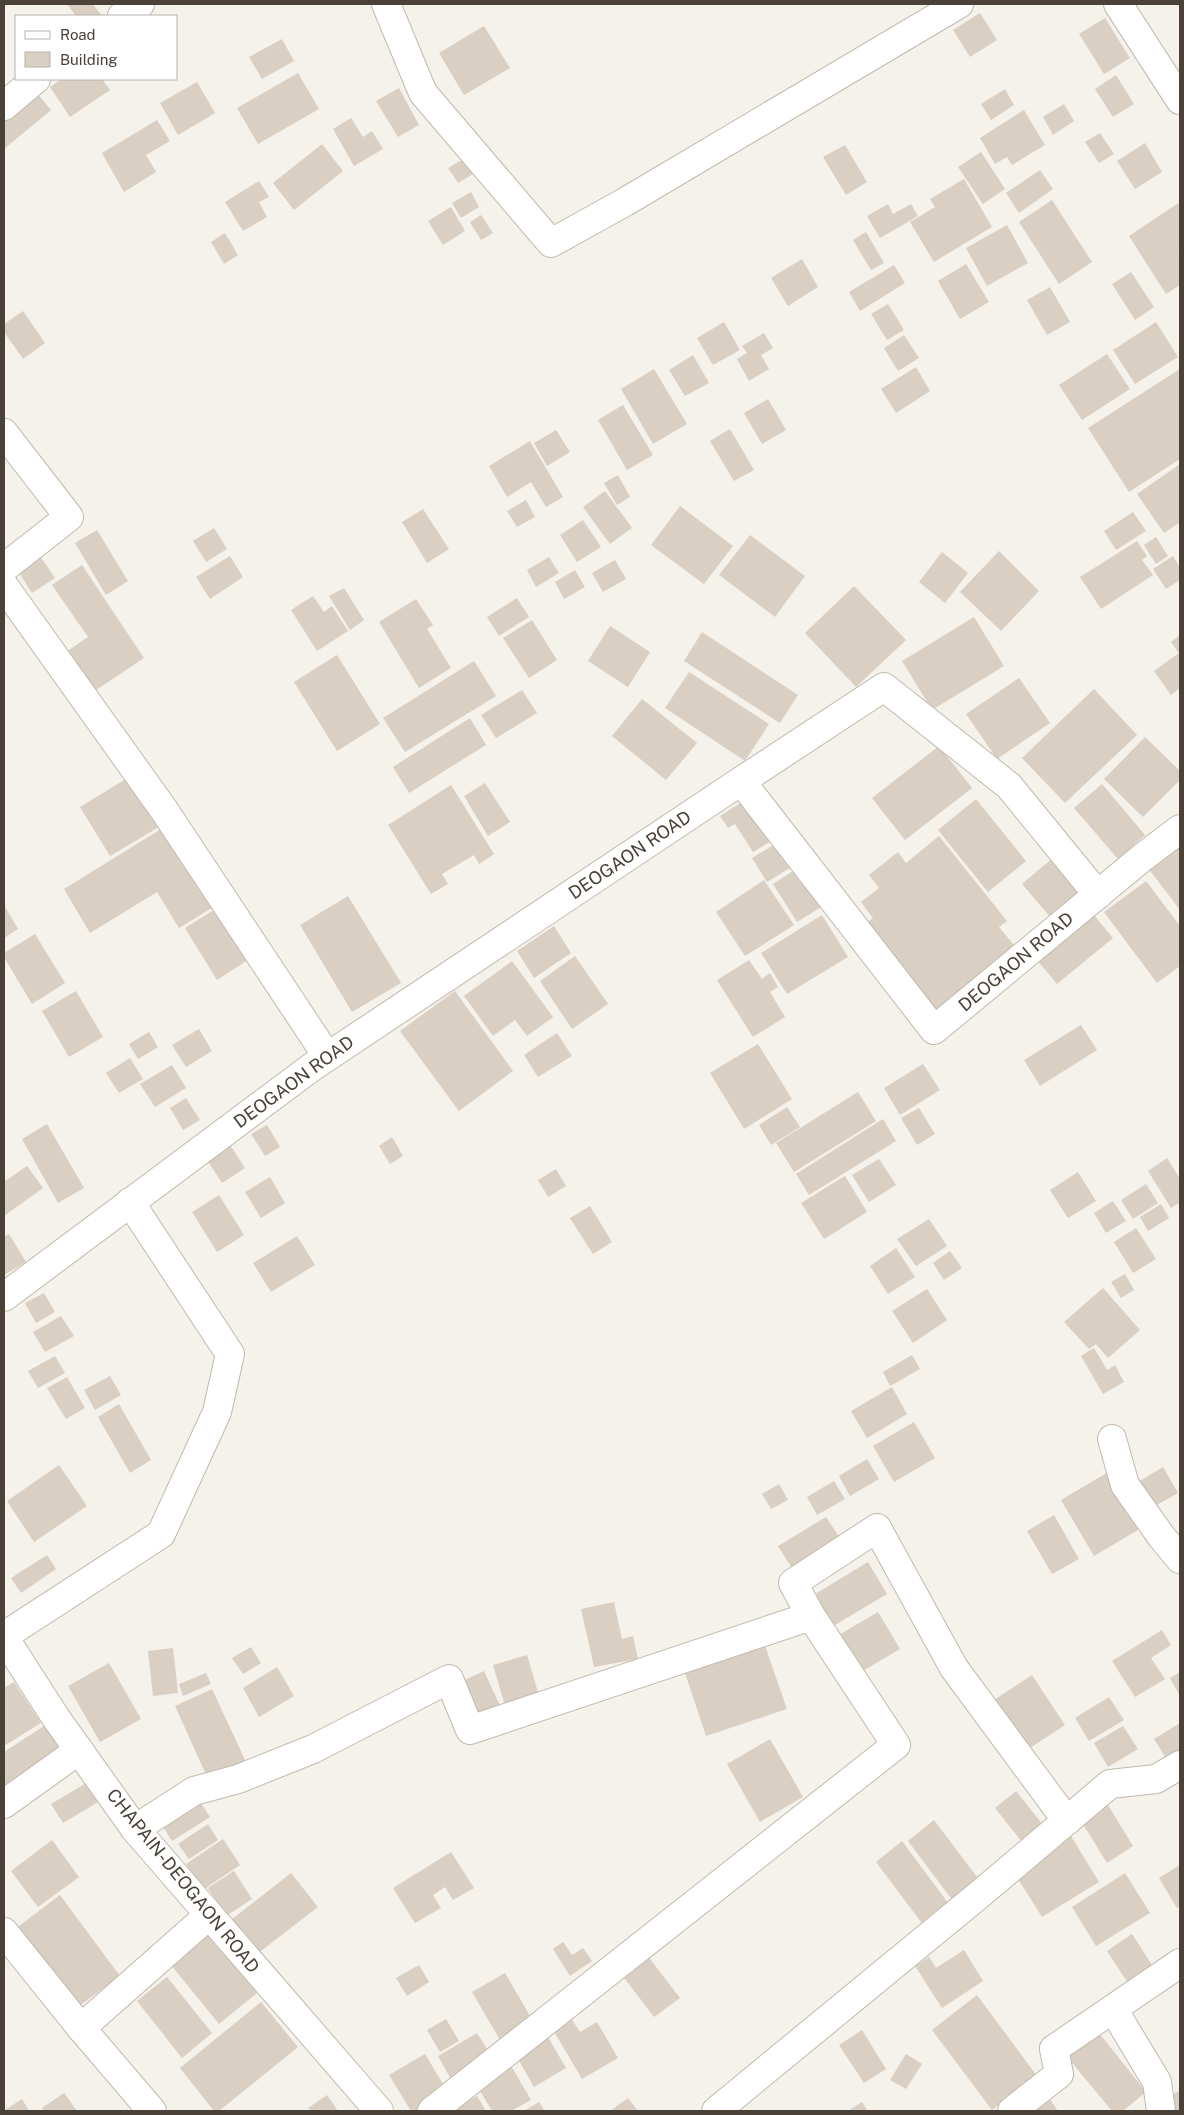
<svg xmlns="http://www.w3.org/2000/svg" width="1184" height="2115" font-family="'Public Sans',sans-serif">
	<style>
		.building { fill: #dacfc3 }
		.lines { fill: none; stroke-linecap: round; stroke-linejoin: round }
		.minor-casing { stroke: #c1b9ad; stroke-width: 30 }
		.minor { stroke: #fff; stroke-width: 28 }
		.labels { text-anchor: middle; stroke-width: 4; stroke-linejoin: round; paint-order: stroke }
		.street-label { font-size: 18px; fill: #4a4238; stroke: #fff }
	</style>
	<rect width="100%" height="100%" fill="#f5f1eb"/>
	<g class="building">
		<polygon points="67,4 93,4 102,16 76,16"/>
		<polygon points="980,13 997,40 970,57 953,30"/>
		<polygon points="1105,18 1130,58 1104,74 1079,34"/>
		<polygon points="484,26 510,68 464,95 439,53"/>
		<polygon points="282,39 294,61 262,79 249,57"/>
		<polygon points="298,73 319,109 258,144 237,108"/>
		<polygon points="1116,75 1134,104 1113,117 1095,89"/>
		<polygon points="62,79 102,79 110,90 70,117 50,87"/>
		<polygon points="197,82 215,113 178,135 160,103"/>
		<polygon points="399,88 419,125 398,137 376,101"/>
		<polygon points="1005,89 1014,105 991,120 981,104"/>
		<polygon points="35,91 51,110 4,149 4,117"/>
		<polygon points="1064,104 1074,121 1053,135 1043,117"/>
		<polygon points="1024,110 1045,145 1012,165 1007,157 995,164 980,138"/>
		<polygon points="351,118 363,137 372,131 383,149 354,166 333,129"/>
		<polygon points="157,120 170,141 146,155 156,172 124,192 102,153"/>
		<polygon points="1100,133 1114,154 1099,163 1085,142"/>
		<polygon points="1145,143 1162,172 1135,189 1117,161"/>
		<polygon points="322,144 343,171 294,210 273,183"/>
		<polygon points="845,145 867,182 846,195 823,157"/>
		<polygon points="981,152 1005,189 983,204 958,167"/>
		<polygon points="463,159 473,174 458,183 448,168"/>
		<polygon points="1040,170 1053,189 1019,213 1006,193"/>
		<polygon points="964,179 992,227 934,262 910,222 935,207 930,199"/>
		<polygon points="259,181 269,197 259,202 267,217 243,231 225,202"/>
		<polygon points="471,192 479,207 461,218 452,203"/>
		<polygon points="1052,200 1092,262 1059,284 1019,222"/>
		<polygon points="1180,202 1180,250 1178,251 1180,255 1180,285 1166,294 1129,236"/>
		<polygon points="888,204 893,214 911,204 918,216 880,238 867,216"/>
		<polygon points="451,207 465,231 443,245 428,221"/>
		<polygon points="481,215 493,233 481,240 470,222"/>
		<polygon points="1007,225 1028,263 987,286 966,248"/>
		<polygon points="866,232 884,263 871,270 853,240"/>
		<polygon points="225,233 238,255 224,264 211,242"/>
		<polygon points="802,259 818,287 788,306 771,278"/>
		<polygon points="966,264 989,302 960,319 938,281"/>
		<polygon points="894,265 905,283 860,311 849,292"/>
		<polygon points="1131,272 1154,307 1135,320 1112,284"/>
		<polygon points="1050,287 1070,322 1047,335 1027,300"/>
		<polygon points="888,304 904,330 887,340 871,314"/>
		<polygon points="23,311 45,343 23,359 4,332 4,324"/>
		<polygon points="724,322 740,350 713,365 697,338"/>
		<polygon points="1156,322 1178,357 1135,384 1113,350"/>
		<polygon points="764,333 773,348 761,355 769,369 749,381 737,359 747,353 742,346"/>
		<polygon points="904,335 919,358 898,371 884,348"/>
		<polygon points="1107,354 1130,389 1082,420 1059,385"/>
		<polygon points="693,355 709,383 685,396 669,370"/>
		<polygon points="916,367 930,391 896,413 881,389"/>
		<polygon points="654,369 687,424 653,444 621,389"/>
		<polygon points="1180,369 1180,459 1129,492 1088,428"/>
		<polygon points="768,399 786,430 762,444 744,413"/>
		<polygon points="623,405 653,455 627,470 598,420"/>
		<polygon points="730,429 754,470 734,481 710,441"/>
		<polygon points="556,430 570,452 547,466 534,443"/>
		<polygon points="530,441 563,497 546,507 531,482 507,497 489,466"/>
		<polygon points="1180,464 1180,522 1164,533 1137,494"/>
		<polygon points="618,475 630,497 617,505 604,483"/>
		<polygon points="605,491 632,528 610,544 583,507"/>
		<polygon points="526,500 535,517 517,527 507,511"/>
		<polygon points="680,506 733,546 704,584 651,545"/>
		<polygon points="423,509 449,549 427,563 402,522"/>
		<polygon points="1133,512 1146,531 1116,550 1104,531"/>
		<polygon points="583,520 601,547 577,562 560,535"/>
		<polygon points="214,528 227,549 206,562 193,541"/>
		<polygon points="97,530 128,581 106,595 75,543"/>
		<polygon points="750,535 805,576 775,617 719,575"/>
		<polygon points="1156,537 1168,556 1156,564 1144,545"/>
		<polygon points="1137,541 1147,556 1142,560 1153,575 1101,609 1080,577"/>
		<polygon points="999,551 1039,591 1001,631 960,592"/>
		<polygon points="942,552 968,573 945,603 919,582"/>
		<polygon points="40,556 55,578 32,593 18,571"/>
		<polygon points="230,556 243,577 210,599 196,577"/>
		<polygon points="1173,556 1180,568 1180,580 1166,589 1153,569"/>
		<polygon points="549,557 559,573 536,587 527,570"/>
		<polygon points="615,560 626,579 603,592 592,573"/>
		<polygon points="82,565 144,658 90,694 63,654 88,637 52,585"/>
		<polygon points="575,570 585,587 564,599 555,582"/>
		<polygon points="854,586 906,640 856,687 805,633"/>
		<polygon points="344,588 364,620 350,630 329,596"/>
		<polygon points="313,596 324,612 332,606 348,631 317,651 291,610"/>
		<polygon points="517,598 529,617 499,636 487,617"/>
		<polygon points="416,599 433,625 427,629 451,668 419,688 379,622"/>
		<polygon points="974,617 1004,666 932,710 902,661"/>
		<polygon points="532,620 557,660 529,678 503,638"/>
		<polygon points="610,626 650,652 628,687 588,661"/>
		<polygon points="702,632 798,695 780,723 684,661"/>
		<polygon points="1180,635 1180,688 1171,695 1154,671 1179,653 1171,642"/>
		<polygon points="337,655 380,724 337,751 294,682"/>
		<polygon points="474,661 496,696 405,752 383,718"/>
		<polygon points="689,672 769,724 745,761 665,708"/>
		<polygon points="1019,678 1050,723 997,759 966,714"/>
		<polygon points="1094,689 1137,735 1065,803 1022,758"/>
		<polygon points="522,690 537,713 496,738 481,715"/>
		<polygon points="642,699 697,743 666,780 612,736"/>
		<polygon points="470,718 486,745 409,793 393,767"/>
		<polygon points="1145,737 1180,771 1180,780 1143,817 1104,779"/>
		<polygon points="939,746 972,788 905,840 872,798"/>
		<polygon points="129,777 159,827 110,856 80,807"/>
		<polygon points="485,783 510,822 488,836 464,796"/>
		<polygon points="1102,784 1145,835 1118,859 1074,808"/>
		<polygon points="451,785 494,854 479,864 474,855 442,874 448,884 431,894 388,825"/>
		<polygon points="747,799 773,840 753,852 735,824 728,828 720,816"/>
		<polygon points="976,799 1026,861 988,892 938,830"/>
		<polygon points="166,826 215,906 179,928 157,892 90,933 64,889"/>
		<polygon points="939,836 1007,921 999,927 1019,951 937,1018 864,925 873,918 861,902 879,888 869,875 898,852 906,863"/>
		<polygon points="780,841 795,865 767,882 752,858"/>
		<polygon points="1180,843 1180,910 1148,868"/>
		<polygon points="1054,857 1084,893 1052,919 1022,884"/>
		<polygon points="793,871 804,887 812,882 826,904 797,922 773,884"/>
		<polygon points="764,880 794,925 745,956 716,912"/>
		<polygon points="1146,881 1180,926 1180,966 1157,983 1104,912"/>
		<polygon points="348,896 401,983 352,1012 300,925"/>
		<polygon points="4,905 18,929 4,938"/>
		<polygon points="217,908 248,960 217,980 185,928"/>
		<polygon points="1093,914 1113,938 1057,984 1037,960"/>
		<polygon points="822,915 848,957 787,994 761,953"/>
		<polygon points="554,926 571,953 534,978 517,951"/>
		<polygon points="35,934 65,983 32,1004 4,957 4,953"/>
		<polygon points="575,956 608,1004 572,1029 540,981"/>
		<polygon points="749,960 762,979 770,973 778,987 770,992 785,1017 753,1037 717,980"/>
		<polygon points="512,961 553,1017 527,1036 515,1020 493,1036 464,996"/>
		<polygon points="76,991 103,1037 69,1057 42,1011"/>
		<polygon points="455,991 513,1071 459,1111 400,1031"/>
		<polygon points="1081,1025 1097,1050 1040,1086 1024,1060"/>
		<polygon points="199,1029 212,1051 186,1067 172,1045"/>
		<polygon points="149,1032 158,1047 138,1059 129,1044"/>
		<polygon points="557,1033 572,1056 538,1077 524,1055"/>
		<polygon points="758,1044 792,1099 744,1129 710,1073"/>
		<polygon points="130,1058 143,1079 119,1093 106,1073"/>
		<polygon points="923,1064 940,1090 900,1115 884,1088"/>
		<polygon points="172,1065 186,1088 155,1107 140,1084"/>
		<polygon points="858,1092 876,1121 794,1172 776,1143"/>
		<polygon points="186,1098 200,1120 183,1130 170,1108"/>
		<polygon points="787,1107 800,1127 771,1145 759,1125"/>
		<polygon points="919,1108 935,1134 917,1145 901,1118"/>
		<polygon points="883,1119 896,1141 809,1195 796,1174"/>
		<polygon points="47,1124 84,1188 58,1203 22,1139"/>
		<polygon points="267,1125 280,1147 265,1156 251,1134"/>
		<polygon points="392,1137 403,1156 390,1164 379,1146"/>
		<polygon points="230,1145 245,1168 222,1183 207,1160"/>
		<polygon points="1167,1158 1180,1179 1180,1202 1171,1208 1148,1171"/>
		<polygon points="879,1159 896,1185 869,1202 852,1175"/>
		<polygon points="27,1166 43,1188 4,1216 4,1182"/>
		<polygon points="556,1169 566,1186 548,1197 538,1180"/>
		<polygon points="1078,1172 1096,1201 1068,1218 1050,1190"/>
		<polygon points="845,1176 867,1212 824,1239 801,1203"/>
		<polygon points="270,1177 285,1203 261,1218 245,1192"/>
		<polygon points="1146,1184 1158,1203 1133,1219 1121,1200"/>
		<polygon points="219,1195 244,1235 217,1252 192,1212"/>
		<polygon points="1113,1201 1126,1221 1106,1233 1094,1213"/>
		<polygon points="1161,1204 1169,1218 1148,1231 1140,1217"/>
		<polygon points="590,1206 612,1242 593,1254 570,1218"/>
		<polygon points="929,1219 947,1246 916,1266 897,1239"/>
		<polygon points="1136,1228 1156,1259 1133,1273 1114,1242"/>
		<polygon points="9,1234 26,1262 4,1275 4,1237"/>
		<polygon points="297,1236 315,1265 271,1292 253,1263"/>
		<polygon points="896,1248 915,1277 888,1294 870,1266"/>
		<polygon points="950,1251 962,1268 944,1280 933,1263"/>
		<polygon points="1125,1274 1134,1290 1121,1298 1111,1282"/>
		<polygon points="1103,1288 1140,1330 1108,1358 1096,1344 1089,1349 1064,1322"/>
		<polygon points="927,1289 947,1320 913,1343 892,1311"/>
		<polygon points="44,1293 55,1312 36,1323 25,1303"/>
		<polygon points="61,1316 74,1336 45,1352 33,1332"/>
		<polygon points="1094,1348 1107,1370 1115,1365 1124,1382 1103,1394 1081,1356"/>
		<polygon points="912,1355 920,1369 890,1386 883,1372"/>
		<polygon points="55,1356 65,1373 38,1388 28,1371"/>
		<polygon points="110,1376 121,1395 95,1410 84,1390"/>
		<polygon points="67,1377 85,1408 66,1419 47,1388"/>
		<polygon points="892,1387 907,1414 867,1438 851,1411"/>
		<polygon points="119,1404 151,1460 130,1473 98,1417"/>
		<polygon points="914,1422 935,1458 894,1482 873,1446"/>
		<polygon points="867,1459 879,1479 850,1496 839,1476"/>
		<polygon points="59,1465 87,1506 34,1542 7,1501"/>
		<polygon points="1163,1467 1178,1493 1148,1510 1133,1485"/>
		<polygon points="1110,1471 1143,1527 1094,1556 1061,1500"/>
		<polygon points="834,1481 845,1499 817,1515 807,1497"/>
		<polygon points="779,1484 788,1500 771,1509 762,1494"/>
		<polygon points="1054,1515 1079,1559 1052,1574 1027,1531"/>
		<polygon points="826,1517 845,1546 797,1576 778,1546"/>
		<polygon points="47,1555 56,1569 21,1593 11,1578"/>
		<polygon points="868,1562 887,1594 830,1628 812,1596"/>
		<polygon points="614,1602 622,1639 633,1636 638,1659 594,1667 581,1609"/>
		<polygon points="878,1612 900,1649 854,1676 832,1639"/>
		<polygon points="1162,1630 1171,1645 1151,1658 1165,1679 1135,1697 1112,1661"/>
		<polygon points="762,1637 787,1709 706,1736 682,1664"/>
		<polygon points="251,1647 261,1663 243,1674 232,1658"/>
		<polygon points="173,1648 178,1693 153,1696 148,1651"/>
		<polygon points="527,1655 540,1699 506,1709 493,1665"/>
		<polygon points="109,1663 141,1719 100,1742 68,1686"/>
		<polygon points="277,1667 294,1696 259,1717 243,1688"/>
		<polygon points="484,1671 502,1710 475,1722 458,1683"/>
		<polygon points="1180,1672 1180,1696 1170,1678"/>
		<polygon points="206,1673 211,1684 183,1696 179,1684"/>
		<polygon points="1032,1675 1065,1725 1027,1750 994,1700"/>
		<polygon points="14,1682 41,1723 4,1746 4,1688"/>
		<polygon points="212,1689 246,1762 208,1779 175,1706"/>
		<polygon points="1109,1697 1124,1720 1089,1741 1075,1718"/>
		<polygon points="1180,1723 1180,1756 1169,1763 1154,1739"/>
		<polygon points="47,1724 66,1752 6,1790 4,1786 4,1752"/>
		<polygon points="1123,1726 1138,1749 1108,1767 1094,1743"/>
		<polygon points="770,1739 803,1797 760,1822 727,1764"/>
		<polygon points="88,1782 100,1801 63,1823 51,1804"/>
		<polygon points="1016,1791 1044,1826 1023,1843 995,1808"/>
		<polygon points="195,1794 210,1817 172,1841 158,1819"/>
		<polygon points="1108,1805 1133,1846 1107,1863 1081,1821"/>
		<polygon points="934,1820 983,1885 956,1905 908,1841"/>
		<polygon points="208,1824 218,1840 189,1859 178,1844"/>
		<polygon points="1071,1836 1099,1882 1042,1917 1013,1871"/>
		<polygon points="223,1839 240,1865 203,1890 186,1864"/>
		<polygon points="52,1840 79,1877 38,1907 11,1871"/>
		<polygon points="902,1841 954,1911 927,1930 876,1862"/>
		<polygon points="451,1852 474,1888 453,1900 445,1887 433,1895 441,1908 415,1923 393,1888"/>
		<polygon points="1180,1865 1180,1906 1177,1908 1159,1878"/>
		<polygon points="234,1871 252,1899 226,1916 208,1888"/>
		<polygon points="291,1873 318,1907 257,1954 231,1920"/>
		<polygon points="1125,1873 1150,1913 1096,1946 1072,1907"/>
		<polygon points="60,1895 120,1976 75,2009 15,1929"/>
		<polygon points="209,1934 257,1993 219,2024 171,1965"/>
		<polygon points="1132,1934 1159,1976 1134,1992 1107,1951"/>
		<polygon points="563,1942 572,1955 583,1948 592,1961 570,1976 553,1949"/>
		<polygon points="964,1950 983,1981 942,2008 915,1966 929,1957 936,1968"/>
		<polygon points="647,1955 680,1998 654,2017 622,1975"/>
		<polygon points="419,1965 429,1982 407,1996 396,1978"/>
		<polygon points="505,1973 533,2021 500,2040 472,1992"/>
		<polygon points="167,1977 212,2033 182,2058 137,2001"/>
		<polygon points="977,1995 1037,2076 992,2110 932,2030"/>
		<polygon points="261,2002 298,2047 219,2111 214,2111 180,2068"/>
		<polygon points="567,2012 580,2032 597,2022 618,2058 582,2079 549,2023"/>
		<polygon points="446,2019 459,2041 440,2052 427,2030"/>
		<polygon points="1095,2028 1146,2092 1123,2111 1112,2111 1064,2053"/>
		<polygon points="862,2030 886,2069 864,2083 839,2045"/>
		<polygon points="545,2032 566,2068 534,2087 513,2050"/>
		<polygon points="477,2033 492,2057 452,2081 438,2056"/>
		<polygon points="425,2054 449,2094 419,2111 411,2111 389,2075"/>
		<polygon points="906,2054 922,2064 906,2089 890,2080"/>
		<polygon points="510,2064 531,2100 511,2111 492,2111 476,2084"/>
		<polygon points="1180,2090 1180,2111 1172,2111 1165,2100"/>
		<polygon points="1045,2092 1058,2111 1033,2111"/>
		<polygon points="64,2093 77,2111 44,2111 42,2108"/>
		<polygon points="327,2095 338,2111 311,2111 308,2108"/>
		<polygon points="477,2096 486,2111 452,2111"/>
		<polygon points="628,2098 638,2111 610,2111"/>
		<polygon points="22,2099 29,2111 6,2111 5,2110"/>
		<polygon points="539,2102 545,2111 524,2111"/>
		<polygon points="862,2102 868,2111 848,2111"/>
	</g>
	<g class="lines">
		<g class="minor-casing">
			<g id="minor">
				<polyline points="386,4 423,93 551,243 625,202 959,4"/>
				<polyline points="1118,4 1180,100"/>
				<polyline points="122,16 140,4"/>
				<polyline points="4,106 36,79"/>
				<polyline points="4,433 69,517 4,568"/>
				<polyline points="4,586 164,810 327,1056"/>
				<polyline points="741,781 884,687 1009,786 1098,895"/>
				<polyline points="4,1297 312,1067 741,781 934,1030 1143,857 1180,829"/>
				<polyline points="1112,1439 1125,1485 1161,1536 1180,1559"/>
				<polyline points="811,1616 793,1583 877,1528 954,1668 1067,1821"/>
				<polyline points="4,1636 161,1534 217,1412 230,1354 130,1202"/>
				<polyline points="4,1637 56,1718 135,1829 379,2111"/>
				<polyline points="4,1804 79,1750"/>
				<polyline points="135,1829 194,1791 238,1779 313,1749 449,1679 470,1730 811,1616 896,1745 432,2111"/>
				<polyline points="4,1932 81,2028"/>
				<polyline points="1113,2009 1157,2082 1161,2111"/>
				<polyline points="152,2111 81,2028 209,1915"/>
				<polyline points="716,2111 980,1894 1110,1784 1156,1779 1180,1765"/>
				<polyline points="1012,2111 1059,2074 1054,2049 1180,1963"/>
			</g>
		</g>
		<use href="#minor" class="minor"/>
	</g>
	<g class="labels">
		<g class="street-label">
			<text transform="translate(630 855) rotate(-34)" y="6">DEOGAON ROAD</text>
			<text transform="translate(1016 962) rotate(-40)" y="6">DEOGAON ROAD</text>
			<text transform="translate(294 1082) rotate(-36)" y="6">DEOGAON ROAD</text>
			<text transform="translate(183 1881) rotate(51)" y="6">CHAPAIN-DEOGAON ROAD</text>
		</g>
	</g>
	<rect width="1184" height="2115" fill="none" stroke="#4a4238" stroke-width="10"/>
	<rect x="15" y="15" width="162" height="65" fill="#ffffff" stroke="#b7b3af"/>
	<rect x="25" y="31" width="25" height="8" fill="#ffffff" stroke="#b7b3af"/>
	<text x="60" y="40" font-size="15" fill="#4a4238">Road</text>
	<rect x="25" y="52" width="25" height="15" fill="#dacfc3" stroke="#b7b3af"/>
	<text x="60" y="65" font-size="15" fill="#4a4238">Building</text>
</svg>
